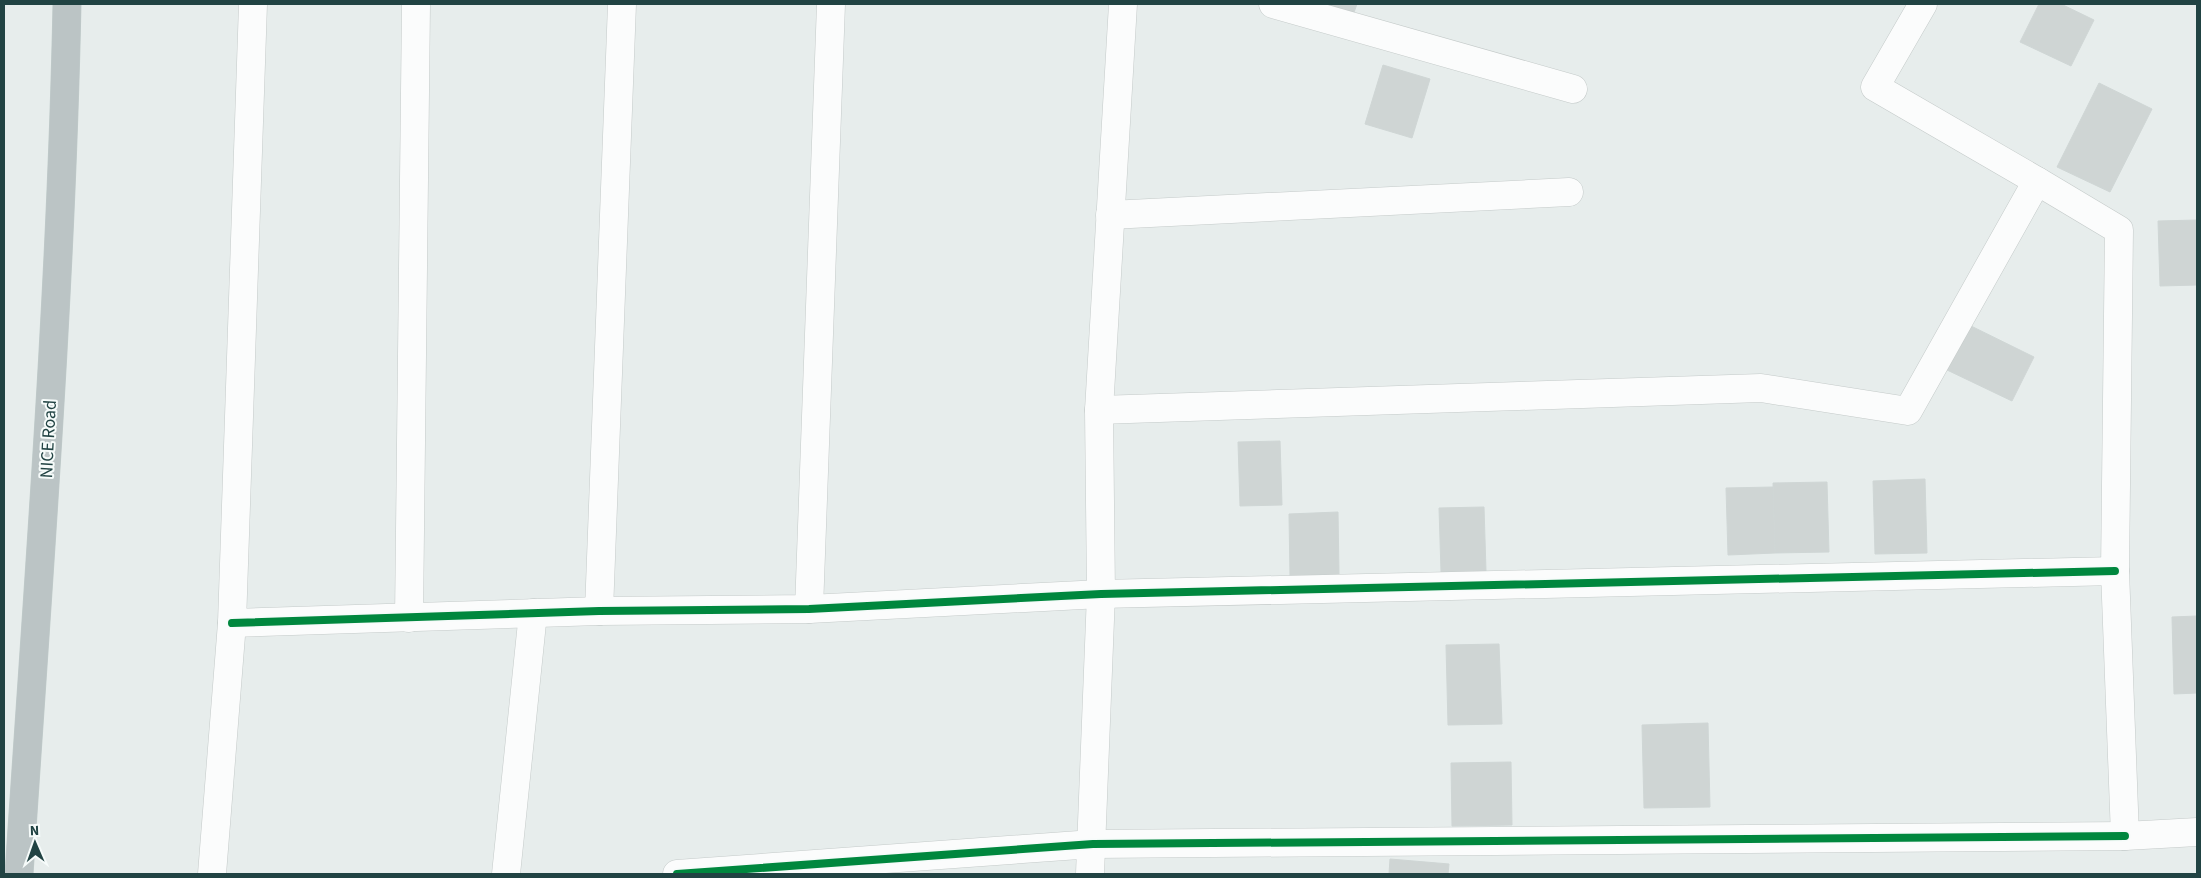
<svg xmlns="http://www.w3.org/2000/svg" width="2201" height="878" font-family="'Source Sans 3',sans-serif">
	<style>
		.building { fill: #cfd5d4; stroke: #cfd6d5 }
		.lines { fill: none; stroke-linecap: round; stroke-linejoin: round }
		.minor-casing { stroke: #c4cac9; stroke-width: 29 }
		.motorway-casing { stroke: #c1cccb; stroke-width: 29 }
		.minor { stroke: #fbfcfc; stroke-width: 28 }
		.motorway { stroke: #bbc4c5; stroke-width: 28 }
		.cycleway-casing { stroke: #f6fbfa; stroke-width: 11 }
		.cycleway { stroke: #00873e; stroke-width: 8 }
		.labels { text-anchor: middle; stroke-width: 4; stroke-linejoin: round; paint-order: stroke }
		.street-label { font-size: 18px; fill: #214343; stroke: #f6fbfa }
	</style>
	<rect width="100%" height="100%" fill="#e7edec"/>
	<g class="building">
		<polygon points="1316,4 1357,4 1353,15"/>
		<polygon points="2039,4 2061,4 2094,20 2071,66 2020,42"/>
		<polygon points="1383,65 1430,79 1412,138 1365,124"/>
		<polygon points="2099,83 2152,109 2110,192 2057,167"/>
		<polygon points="2197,220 2197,285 2160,286 2158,221"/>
		<polygon points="1967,324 2034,357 2012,401 1945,369"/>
		<polygon points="1280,441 1282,505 1240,506 1238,442"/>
		<polygon points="1925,479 1927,553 1875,554 1873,481"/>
		<polygon points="1827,482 1829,552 1775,553 1773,483"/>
		<polygon points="1773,487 1775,553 1728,555 1726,488"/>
		<polygon points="1484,507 1486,571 1441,572 1439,508"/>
		<polygon points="1338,512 1339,574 1290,576 1289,514"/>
		<polygon points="2197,616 2197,693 2174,694 2172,617"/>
		<polygon points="1499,644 1502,724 1448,725 1446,645"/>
		<polygon points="1708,723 1710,807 1644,808 1642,725"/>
		<polygon points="1511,762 1512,825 1452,826 1451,763"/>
		<polygon points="1390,859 1449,864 1448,874 1389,874"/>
	</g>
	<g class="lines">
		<g class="minor-casing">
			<g id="minor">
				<polyline points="1273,4 1573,89"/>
				<polyline points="2037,181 2119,230 2115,571 2125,836 2197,832"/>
				<polyline points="1110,215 1569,192"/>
				<polyline points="1099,410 1761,388 1908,411 2037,181 1875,87 1923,4"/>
				<polyline points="809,609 831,4"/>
				<polyline points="599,611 622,4"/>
				<polyline points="409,618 416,4"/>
				<polyline points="232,623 599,611 809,609 1101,594 2115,571"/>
				<polyline points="212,874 232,623 253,4"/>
				<polyline points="506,874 533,613"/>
				<polyline points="677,874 1093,844 2125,836"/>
				<polyline points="1090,874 1101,594 1099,410 1123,4"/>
			</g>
		</g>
		<g class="motorway-casing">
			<path id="motorway" d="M19 874C38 584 61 294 67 4"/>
		</g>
		<use href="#minor" class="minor"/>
		<use href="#motorway" class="motorway"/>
		<g class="cycleway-casing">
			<g id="cycleway">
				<polyline points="232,623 599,611 809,609 1101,594 2115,571"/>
				<polyline points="677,874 1093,844 2125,836"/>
			</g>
		</g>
		<use href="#cycleway" class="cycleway"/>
	</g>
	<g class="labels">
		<g class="street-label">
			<text transform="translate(48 439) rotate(-87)" y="6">NICE Road</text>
		</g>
	</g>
	<rect width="2201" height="878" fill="none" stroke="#214343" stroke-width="10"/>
	<g transform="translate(35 843) rotate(358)" stroke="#f6fbfa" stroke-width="4" paint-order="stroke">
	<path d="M0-4L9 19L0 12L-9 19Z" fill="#214343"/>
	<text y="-8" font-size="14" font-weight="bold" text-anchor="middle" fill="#214343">N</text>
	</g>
</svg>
